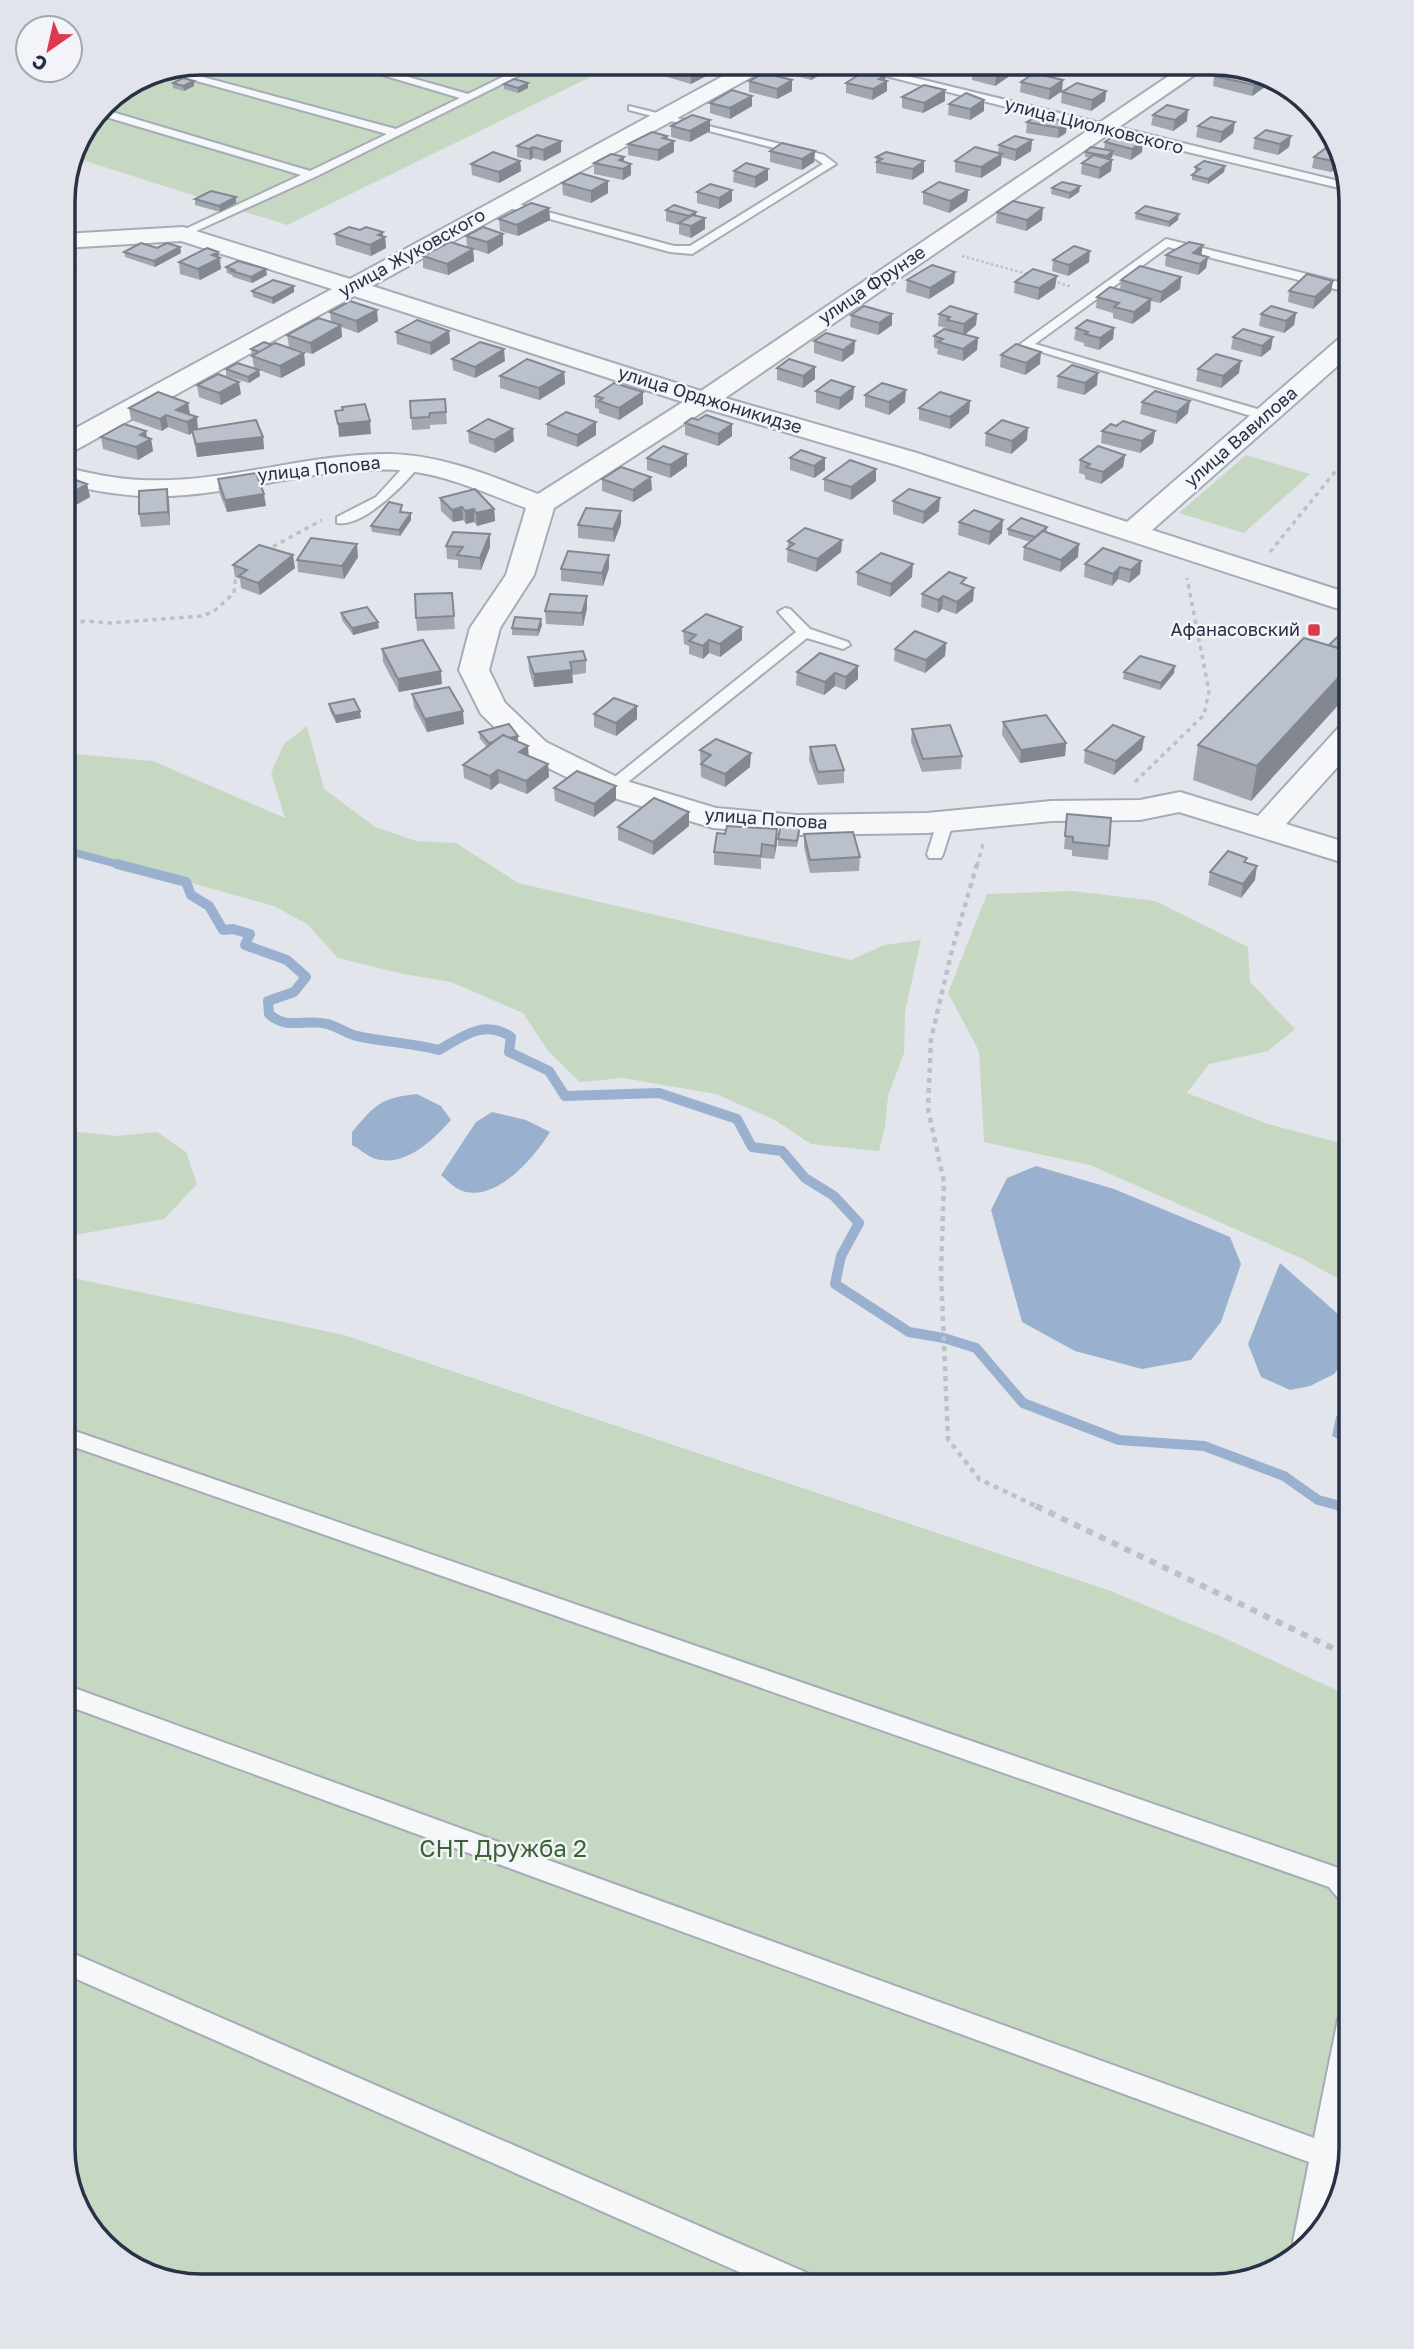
<svg xmlns="http://www.w3.org/2000/svg" width="1414" height="2349" font-family="'Golos Text',sans-serif">
	<style>
		.green { fill: #c6d7c2 }
		.water { fill: #99b1cf }
		.lines { fill: none; stroke-linecap: round; stroke-linejoin: round }
		.stream-far2 { stroke: #99b1cf; stroke-width: 8 }
		.stream-far1 { stroke: #99b1cf; stroke-width: 10 }
		.stream { stroke: #99b1cf; stroke-width: 14 }
		.service-casing { stroke: #a6acb7; stroke-width: 4 }
		.minor-casing { stroke: #a6acb7; stroke-width: 4 }
		.path-far3 { stroke: #bcc0c7; stroke-width: 2.5; stroke-dasharray: 2.5 2.5; stroke-linecap: butt }
		.path-far2 { stroke: #bcc0c7; stroke-width: 3.5; stroke-dasharray: 4.5 4.5; stroke-linecap: butt }
		.path-far1 { stroke: #bcc0c7; stroke-width: 4.5; stroke-dasharray: 5 5; stroke-linecap: butt }
		.path { stroke: #bcc0c7; stroke-width: 6; stroke-dasharray: 7 7; stroke-linecap: butt }
		.service { fill: #f5f7f9; fill-rule: evenodd }
		.minor { fill: #f5f7f9; fill-rule: evenodd }
		.wall { fill: #a1a6af }
		.shaded-wall { fill: #83878f }
		.building { fill: #bbc1cc; stroke: #83878f; stroke-width: 2 }
		.poi-dot { fill: #dd3b4d; stroke: #f2f4f9; stroke-width: 2.5 }
		.labels { text-anchor: middle; stroke-width: 5; stroke-linejoin: round; paint-order: stroke }
		.far-street-label { font-size: 18px; fill: #283246; stroke: #f2f4f9 }
		.far-poi-label { font-size: 18px; fill: #283246; stroke: #f2f4f9; text-anchor: end }
		.near-park-label { font-size: 24px; fill: #3b6334; stroke: #f2f4f9 }
		.rim { fill: none; stroke: #283246; stroke-width: 3.5 }
	</style>
	<rect width="100%" height="100%" fill="#e2e5ec"/>
	<g class="green">
		<path d="M202 63H619L287 225 73 157C82 121 114 90 148 74 163 67 185 66 202 63Z"/>
		<polygon points="1246,455 1310,474 1244,533 1179,513"/>
		<polygon points="307,726 324,789 375,827 416,841 456,843 518,883 851,960 884,945 921,940 905,1012 904,1053 888,1096 885,1127 879,1151 811,1144 775,1120 716,1094 623,1078 580,1082 549,1052 523,1013 451,982 403,974 338,958 307,924 274,906 63,847 63,753 153,761 285,818 271,773 284,744"/>
		<polygon points="1073,891 1155,901 1248,947 1250,982 1295,1029 1268,1051 1209,1064 1187,1093 1268,1124 1351,1146 1351,1286 1303,1259 1090,1165 984,1142 979,1051 948,993 987,894"/>
		<polygon points="63,1130 117,1136 157,1132 186,1152 197,1184 164,1219 63,1237"/>
		<polygon points="63,1276 344,1335 1108,1590 1222,1637 1351,1697 1351,2085 1319,2232 1273,2272 1212,2286 193,2286 124,2262 77,2208 63,2147"/>
	</g>
	<g class="water">
		<path d="M417 1094 441 1106 451 1120C433 1140 406 1167 376 1159 368 1157 360 1149 352 1145V1132C376 1104 380 1098 417 1094Z"/>
		<path d="M492 1112 526 1120 550 1132C535 1157 493 1207 458 1189 452 1186 446 1179 441 1175L476 1122Z"/>
		<polygon points="1036,1166 1114,1189 1230,1237 1241,1264 1221,1322 1191,1360 1142,1369 1075,1351 1022,1322 991,1210 1007,1178"/>
		<polygon points="1280,1263 1338,1314 1349,1345 1345,1360 1334,1374 1310,1386 1290,1390 1261,1377 1248,1344"/>
		<polygon points="1351,1399 1351,1446 1332,1436 1336,1417"/>
	</g>
	<g class="lines">
		<polyline class="stream-far2" points="63,854 76,853 124,866"/>
		<path class="stream-far1" d="M117 864 186 882 191 895 209 906 223 930 233 929 250 934 245 945 287 960 306 977 294 992 268 1001 269 1014C288 1031 305 1018 327 1024 337 1026 347 1034 357 1036 384 1042 412 1043 439 1050 463 1036 485 1019 511 1037L509 1052 549 1071 565 1096 659 1093 737 1119 752 1147 782 1151 805 1178 834 1196 859 1223 841 1256 835 1284 909 1332 944 1338 976 1348 1023 1403 1119 1440 1204 1446 1284 1476 1318 1500 1348 1508"/>
		<polyline class="stream" points="1342,1506 1351,1509"/>
		<g class="service-casing">
			<g id="service">
				<polygon points="342,63 359,63 468,94 531,63 544,63 315,177 183,237 179,236 179,232 301,175 96,114 102,109 310,171 387,134 161,71 173,69 396,129 460,98"/>
				<polygon points="836,63 854,63 1347,183 1348,190 1103,132"/>
				<polygon points="629,106 824,155 836,164 692,254 670,252 499,205 499,201 503,200 674,246 690,246 823,164 816,159 629,110"/>
				<polygon points="1166,239 1351,285 1351,293 1168,247 1035,344 1271,413 1271,419 1261,419 1019,345"/>
				<path d="M414 460 421 464C406 483 363 528 337 523V517L376 497 409 461Z"/>
				<polygon points="785,608 790,609 810,629 848,642 850,645 843,649 807,638 618,790 606,790 604,787 606,784 796,632 778,612"/>
				<polygon points="946,815 954,820 943,854 941,858 929,858 927,854 938,820"/>
				<polygon points="63,1427 1347,1871 1351,1876 1351,1906 1342,1903 1329,1887 63,1443"/>
				<polygon points="63,1684 1314,2138 1338,2019 1342,2010 1351,2007 1351,2086 1324,2228 1297,2251 1293,2242 1309,2162 63,1704"/>
				<polygon points="63,1949 814,2276 818,2286 771,2286 63,1973"/>
			</g>
		</g>
		<g class="minor-casing">
			<path id="minor" d="M747 63H773L770 67 372 286 701 391 1188 63H1212L725 398 917 453 1127 522 1342 336 1351 333V354L1152 530 1351 594V613L897 465 707 409 554 508 534 575 500 628 489 670 505 703 546 742 623 780 716 808 796 815 927 813 1051 801 1140 800 1180 792 1258 816 1340 726 1351 724V752L1286 824 1351 844V865L1179 812 1140 820 1051 821 927 833 796 835 713 828 601 794 524 756 481 714 459 670 470 628 506 575 526 508C488 494 449 476 409 471 334 463 259 489 185 495 143 499 104 494 63 483V467C89 473 115 479 142 480 225 484 307 453 390 454 442 455 491 476 538 494L683 402 354 296 72 452 63 454V435L332 289 181 241 63 248V234L183 227 350 279Z"/>
		</g>
		<g class="path-far3">
			<polyline points="962,256 1031,275"/>
			<polyline points="1053,281 1072,287"/>
			<polyline points="63,287 67,275 77,266"/>
		</g>
		<g class="path-far2">
			<polyline points="265,551 322,520"/>
			<polyline points="1270,552 1351,452"/>
			<polyline points="63,626 85,621 110,623 201,616 213,612 234,593 236,573"/>
			<polyline points="1135,782 1204,715 1209,691 1187,578"/>
			<polyline points="977,866 983,844"/>
		</g>
		<polyline class="path-far1" points="977,864 952,950 931,1039 928,1109 944,1182 941,1273 948,1439 979,1479 1040,1508"/>
		<polyline class="path" points="1036,1506 1351,1657"/>
		<use href="#service" class="service"/>
		<use href="#minor" class="minor"/>
	</g>
	<g class="wall">
		<polygon points="674,63 714,63 714,72 691,84 667,77 667,67"/>
		<polygon points="785,63 829,63 829,70 811,80 785,73"/>
		<polygon points="922,63 963,63 963,65 948,75 922,69"/>
		<polygon points="1136,63 1178,63 1162,73 1136,66"/>
		<polygon points="567,64 567,69 555,76 541,72 541,67"/>
		<polygon points="1009,67 1008,77 995,86 972,80 973,70"/>
		<polygon points="885,75 887,91 872,100 846,93 846,83 867,76"/>
		<polygon points="1214,76 1272,82 1252,96 1213,86"/>
		<polygon points="194,81 194,86 184,91 173,88 173,83"/>
		<polygon points="749,81 792,91 777,99 749,92"/>
		<polygon points="1021,82 1062,91 1049,100 1020,92"/>
		<polygon points="528,83 528,88 518,93 504,89 504,84"/>
		<polygon points="1106,91 1105,101 1091,111 1061,103 1062,92"/>
		<polygon points="902,97 945,101 923,113 902,108"/>
		<polygon points="710,103 752,106 730,119 710,113"/>
		<polygon points="949,104 984,111 970,120 948,115"/>
		<polygon points="1153,115 1187,121 1173,131 1151,125"/>
		<polygon points="1027,122 1067,122 1066,133 1058,138 1026,133"/>
		<polygon points="1235,122 1233,133 1220,143 1196,137 1198,126"/>
		<polygon points="671,126 710,131 690,142 671,137"/>
		<polygon points="537,135 561,152 544,161 533,158 530,160 517,157 517,146"/>
		<polygon points="1115,135 1142,152 1131,160 1113,155 1112,157 1110,159 1112,160 1111,171 1099,179 1081,174 1082,163 1090,158 1085,157 1085,152 1104,150 1105,142"/>
		<polygon points="667,136 668,139 674,141 674,152 658,161 628,155 628,144"/>
		<polygon points="1291,136 1289,147 1278,155 1253,149 1255,138"/>
		<polygon points="1032,140 1031,151 1015,161 1001,157 1001,165 981,178 955,172 955,161 998,153 999,145"/>
		<polygon points="1338,145 1343,169 1337,167 1331,172 1312,168 1314,157"/>
		<polygon points="770,151 815,151 814,162 802,170 770,162"/>
		<polygon points="624,157 624,162 631,175 623,180 594,174 594,163"/>
		<polygon points="876,157 924,172 912,180 876,173"/>
		<polygon points="520,161 521,171 499,183 472,175 471,164"/>
		<polygon points="1225,166 1224,172 1208,184 1192,180 1192,175 1195,173 1195,167"/>
		<polygon points="768,169 768,180 755,188 733,182 734,171"/>
		<polygon points="562,183 608,193 591,203 563,195"/>
		<polygon points="1080,186 1079,192 1069,199 1051,194 1052,188"/>
		<polygon points="968,190 967,201 949,213 923,204 923,192"/>
		<polygon points="697,192 732,201 719,209 697,203"/>
		<polygon points="236,197 236,203 220,212 195,205 195,199"/>
		<polygon points="549,208 550,220 518,236 500,231 499,219"/>
		<polygon points="666,210 696,212 696,216 705,229 691,238 679,234 679,225 666,221"/>
		<polygon points="997,212 1042,220 1026,231 996,223"/>
		<polygon points="1136,213 1178,220 1169,227 1135,219"/>
		<polygon points="335,234 383,236 385,237 386,248 371,256 336,245"/>
		<polygon points="503,234 503,245 488,254 473,249 474,261 448,275 423,268 423,256 467,247 466,236"/>
		<polygon points="180,247 181,253 155,267 125,257 124,252"/>
		<polygon points="1166,255 1202,255 1208,257 1206,268 1198,275 1165,266"/>
		<polygon points="220,258 221,269 200,280 180,274 179,262"/>
		<polygon points="1053,260 1089,262 1068,276 1052,271"/>
		<polygon points="226,267 267,275 252,283 233,277 232,275 227,273"/>
		<polygon points="955,272 954,283 929,299 906,292 907,280"/>
		<polygon points="1181,277 1180,289 1160,303 1151,301 1150,311 1132,324 1113,318 1113,313 1096,308 1097,297 1120,290 1121,280"/>
		<polygon points="1333,281 1331,292 1313,309 1288,302 1289,291"/>
		<polygon points="1015,282 1055,288 1038,300 1014,293"/>
		<polygon points="252,291 294,292 273,304 253,297"/>
		<polygon points="330,312 378,321 358,333 341,327 342,337 312,354 289,347 287,335 331,322"/>
		<polygon points="1296,313 1294,325 1284,333 1259,326 1261,314"/>
		<polygon points="939,314 977,314 976,325 965,335 978,338 977,350 963,361 937,354 938,349 934,348 934,336 946,329 946,328 938,326"/>
		<polygon points="851,315 892,325 878,335 850,327"/>
		<polygon points="1076,328 1114,328 1113,339 1099,350 1084,346 1084,343 1074,340"/>
		<polygon points="1243,329 1271,349 1261,357 1231,349 1233,337"/>
		<polygon points="449,331 450,343 431,355 397,344 396,332"/>
		<polygon points="814,341 855,341 854,353 842,362 814,353"/>
		<polygon points="251,349 304,353 305,365 281,378 259,370 260,376 249,383 226,376 226,369 254,368 252,356 254,355 252,355"/>
		<polygon points="1001,355 1040,364 1025,375 1000,367"/>
		<polygon points="452,359 505,361 475,378 453,370"/>
		<polygon points="777,368 815,379 803,388 777,380"/>
		<polygon points="1198,369 1239,373 1221,388 1196,381"/>
		<polygon points="564,372 565,384 539,400 500,388 500,376"/>
		<polygon points="1058,376 1097,385 1084,395 1057,388"/>
		<polygon points="197,385 241,394 221,405 199,397"/>
		<polygon points="854,387 853,399 839,410 816,403 816,391"/>
		<polygon points="643,392 643,404 619,420 599,413 599,409 595,408 595,396"/>
		<polygon points="865,395 905,402 889,415 865,407"/>
		<polygon points="410,401 446,412 447,424 430,425 430,429 412,430"/>
		<polygon points="970,401 969,413 950,429 919,420 919,408"/>
		<polygon points="1142,402 1188,413 1176,424 1140,414"/>
		<polygon points="188,403 190,415 198,429 263,437 264,449 197,457 192,433 189,435 168,427 162,431 131,420 129,408"/>
		<polygon points="685,423 732,436 718,446 685,435"/>
		<polygon points="547,424 596,435 577,447 547,436"/>
		<polygon points="1116,426 1155,431 1153,443 1140,453 1101,443 1102,431"/>
		<polygon points="146,431 147,437 151,439 153,451 138,460 103,449 101,437"/>
		<polygon points="468,431 514,441 495,453 469,443"/>
		<polygon points="986,433 1027,440 1011,454 985,446"/>
		<polygon points="687,454 687,466 670,478 647,470 647,458"/>
		<polygon points="1125,455 1123,467 1101,484 1085,479 1085,475 1079,473 1080,460"/>
		<polygon points="790,458 825,458 825,470 814,478 790,470"/>
		<polygon points="876,469 876,481 851,500 824,491 824,479"/>
		<polygon points="63,478 87,484 90,497 67,510 63,508"/>
		<polygon points="218,479 266,506 227,512 219,492"/>
		<polygon points="602,479 652,490 633,502 602,491"/>
		<polygon points="440,498 494,509 495,521 477,526 474,522 466,524 463,520 453,522 441,511"/>
		<polygon points="169,501 170,525 141,527 139,514"/>
		<polygon points="893,501 939,511 923,524 893,514"/>
		<polygon points="402,512 411,513 411,520 400,536 372,532 371,526"/>
		<polygon points="959,522 1002,533 989,545 958,535"/>
		<polygon points="621,524 614,542 578,538 578,525"/>
		<polygon points="1047,527 1047,533 1078,557 1060,572 1023,560 1024,547 1030,542 1008,535 1008,529"/>
		<polygon points="842,540 841,552 816,572 787,562 788,541"/>
		<polygon points="446,546 490,547 481,570 458,568 458,560 447,559"/>
		<polygon points="609,555 609,568 603,586 561,581 561,569"/>
		<polygon points="358,557 344,579 298,572 297,560"/>
		<polygon points="1141,561 1140,574 1129,583 1118,579 1112,586 1084,577 1085,564"/>
		<polygon points="233,565 295,568 260,595 241,588 240,579 235,577"/>
		<polygon points="857,572 912,577 890,597 857,585"/>
		<polygon points="966,585 974,588 973,601 956,614 942,609 938,613 921,607 922,594"/>
		<polygon points="452,593 455,629 417,631 416,618"/>
		<polygon points="587,608 583,626 546,624 545,611"/>
		<polygon points="341,613 379,628 353,635 342,620"/>
		<polygon points="542,625 538,636 512,635 512,628"/>
		<polygon points="742,627 742,640 720,657 709,653 703,659 689,654 689,646 684,644 683,631"/>
		<polygon points="1351,628 1351,691 1251,801 1193,780 1198,745"/>
		<polygon points="946,643 945,656 925,673 894,661 895,649"/>
		<polygon points="382,649 442,684 399,692 383,662"/>
		<polygon points="528,657 586,660 586,673 572,675 573,683 534,687 529,670"/>
		<polygon points="858,666 858,679 845,690 835,686 824,695 796,685 797,672"/>
		<polygon points="1124,672 1174,673 1160,690 1123,679"/>
		<polygon points="412,694 464,724 427,732 414,707"/>
		<polygon points="329,704 361,718 336,723 330,711"/>
		<polygon points="637,706 637,719 616,736 594,727 594,714"/>
		<polygon points="1003,722 1066,743 1065,756 1020,763 1002,735"/>
		<polygon points="912,729 962,756 961,769 922,772 911,742"/>
		<polygon points="479,732 518,736 518,742 528,746 528,756 548,764 549,777 527,794 499,783 491,790 464,778 463,765 487,747 480,739"/>
		<polygon points="1144,737 1142,750 1114,775 1084,763 1085,750"/>
		<polygon points="810,747 844,770 844,783 818,785 809,760"/>
		<polygon points="700,750 750,767 725,787 701,777"/>
		<polygon points="616,786 616,800 594,817 555,801 554,788"/>
		<polygon points="689,812 689,826 653,855 618,840 618,827"/>
		<polygon points="1067,814 1109,846 1108,860 1072,856 1072,850 1064,849"/>
		<polygon points="777,829 777,843 774,859 761,858 761,869 714,865 714,852 725,834"/>
		<polygon points="800,831 797,847 778,846 778,839"/>
		<polygon points="804,834 860,857 859,871 810,873 804,847"/>
		<polygon points="1246,863 1255,880 1241,898 1208,885 1210,872"/>
		<polygon points="1351,919 1351,936 1347,935"/>
	</g>
	<g class="shaded-wall">
		<polygon points="712,63 714,63 714,72 691,84 691,73"/>
		<polygon points="822,63 829,63 829,70 811,80 811,69"/>
		<polygon points="951,63 963,63 963,65 948,75 949,65"/>
		<polygon points="1163,63 1178,63 1162,73"/>
		<polygon points="567,64 567,69 555,76 555,70"/>
		<polygon points="1009,67 1008,77 995,86 996,75"/>
		<polygon points="885,75 885,82 887,81 887,91 872,100 873,89 879,79"/>
		<polygon points="1265,78 1273,81 1272,82 1252,96 1254,85"/>
		<polygon points="792,80 792,91 777,99 777,89"/>
		<polygon points="1063,80 1062,91 1049,100 1050,89"/>
		<polygon points="194,81 194,86 184,91 183,86"/>
		<polygon points="528,83 528,88 518,93 518,88"/>
		<polygon points="945,90 945,101 923,113 924,103"/>
		<polygon points="1106,91 1105,101 1091,111 1092,100"/>
		<polygon points="752,96 752,106 730,119 730,108"/>
		<polygon points="984,100 984,111 970,120 970,109"/>
		<polygon points="1188,110 1187,121 1173,131 1175,120"/>
		<polygon points="710,120 710,131 690,142 690,131"/>
		<polygon points="1067,122 1066,133 1058,138 1059,128"/>
		<polygon points="1235,122 1233,133 1220,143 1222,132"/>
		<polygon points="667,136 668,144 674,141 674,152 658,161 658,150 663,138"/>
		<polygon points="1291,136 1289,147 1278,155 1280,144"/>
		<polygon points="1032,140 1031,151 1015,161 1016,150"/>
		<polygon points="561,141 561,152 544,161 543,150"/>
		<polygon points="1143,141 1142,152 1131,160 1132,149"/>
		<polygon points="533,147 533,158 530,160 529,149"/>
		<polygon points="815,151 814,162 802,170 802,159"/>
		<polygon points="1113,151 1112,157 1107,162 1107,156"/>
		<polygon points="1002,154 1001,165 981,178 981,167"/>
		<polygon points="1339,156 1337,167 1331,172 1333,161"/>
		<polygon points="624,157 624,168 631,164 631,175 623,180 623,169 619,160"/>
		<polygon points="1112,160 1111,171 1099,179 1100,168"/>
		<polygon points="520,161 521,171 499,183 499,172"/>
		<polygon points="924,161 924,172 912,180 913,169"/>
		<polygon points="1225,166 1224,172 1208,184 1208,179"/>
		<polygon points="768,169 768,180 755,188 755,177"/>
		<polygon points="608,181 608,193 591,203 591,191"/>
		<polygon points="1080,186 1079,192 1069,199 1070,193"/>
		<polygon points="732,190 732,201 719,209 719,198"/>
		<polygon points="968,190 967,201 949,213 950,201"/>
		<polygon points="236,197 236,203 220,212 219,206"/>
		<polygon points="549,208 550,220 518,236 517,225"/>
		<polygon points="1043,208 1042,220 1026,231 1027,220"/>
		<polygon points="696,212 697,223 705,218 705,229 691,238 689,216"/>
		<polygon points="1179,214 1178,220 1169,227 1169,222"/>
		<polygon points="383,232 383,238 385,237 386,248 371,256 370,245 378,235"/>
		<polygon points="503,234 503,245 488,254 487,242"/>
		<polygon points="1203,245 1201,257 1193,253"/>
		<polygon points="180,247 181,253 155,267 154,261"/>
		<polygon points="473,249 474,261 448,275 447,264"/>
		<polygon points="1090,251 1089,262 1068,276 1069,265"/>
		<polygon points="218,252 221,269 200,280 198,269 212,255"/>
		<polygon points="1208,257 1206,268 1198,275 1200,264"/>
		<polygon points="266,269 267,275 252,283 251,277"/>
		<polygon points="955,272 954,283 929,299 930,288"/>
		<polygon points="1057,276 1055,288 1038,300 1039,288"/>
		<polygon points="1181,277 1180,289 1160,303 1162,292"/>
		<polygon points="1333,281 1331,292 1313,309 1315,297"/>
		<polygon points="294,286 294,292 273,304 272,298"/>
		<polygon points="1151,299 1150,311 1132,324 1134,312"/>
		<polygon points="377,310 378,321 358,333 356,321"/>
		<polygon points="1296,313 1294,325 1284,333 1286,321"/>
		<polygon points="892,314 892,325 878,335 879,323"/>
		<polygon points="977,314 976,325 963,336 964,324"/>
		<polygon points="341,325 342,337 312,354 310,343"/>
		<polygon points="1114,328 1113,339 1099,350 1100,338"/>
		<polygon points="449,331 450,343 431,355 430,343"/>
		<polygon points="1273,337 1271,349 1261,357 1262,346"/>
		<polygon points="978,338 977,350 963,361 963,349"/>
		<polygon points="855,341 854,353 842,362 843,350"/>
		<polygon points="504,349 505,361 475,378 475,367"/>
		<polygon points="1041,352 1040,364 1025,375 1026,363"/>
		<polygon points="304,353 305,365 281,378 280,366"/>
		<polygon points="1241,361 1239,373 1221,388 1223,376"/>
		<polygon points="815,367 815,379 803,388 803,376"/>
		<polygon points="259,370 260,376 249,383 248,377"/>
		<polygon points="564,372 565,384 539,400 539,388"/>
		<polygon points="1098,373 1097,385 1084,395 1085,383"/>
		<polygon points="239,382 241,394 221,405 219,393"/>
		<polygon points="854,387 853,399 839,410 840,398"/>
		<polygon points="906,390 905,402 889,415 889,402"/>
		<polygon points="643,392 643,404 619,420 619,408"/>
		<polygon points="970,401 969,413 950,429 950,417"/>
		<polygon points="1190,401 1188,413 1176,424 1177,412"/>
		<polygon points="188,403 190,415 176,410"/>
		<polygon points="166,415 168,427 162,431 160,419"/>
		<polygon points="197,417 198,429 189,435 187,422"/>
		<polygon points="370,421 371,434 339,437 338,424"/>
		<polygon points="596,422 596,435 577,447 577,435"/>
		<polygon points="732,424 732,436 718,446 718,434"/>
		<polygon points="1028,428 1027,440 1011,454 1012,441"/>
		<polygon points="513,429 514,441 495,453 494,440"/>
		<polygon points="146,431 147,441 151,439 153,451 138,460 136,447 140,435"/>
		<polygon points="1155,431 1153,443 1140,453 1142,441"/>
		<polygon points="263,437 264,449 197,457 196,444"/>
		<polygon points="687,454 687,466 670,478 670,465"/>
		<polygon points="1125,455 1123,467 1101,484 1103,472"/>
		<polygon points="825,458 825,470 814,478 814,466"/>
		<polygon points="876,469 876,481 851,500 851,487"/>
		<polygon points="651,477 652,490 633,502 633,490"/>
		<polygon points="87,484 90,497 67,510 65,497"/>
		<polygon points="167,489 169,501 170,525 168,512"/>
		<polygon points="264,494 266,506 227,512 225,500"/>
		<polygon points="940,498 939,511 923,524 924,512"/>
		<polygon points="462,507 463,520 453,522 452,510"/>
		<polygon points="474,509 474,522 466,524 465,511"/>
		<polygon points="494,509 495,521 477,526 476,513"/>
		<polygon points="621,511 621,524 614,542 613,529"/>
		<polygon points="411,513 411,520 400,536 399,530"/>
		<polygon points="1003,520 1002,533 989,545 990,532"/>
		<polygon points="490,534 490,547 481,570 480,558"/>
		<polygon points="842,540 841,552 816,572 817,559"/>
		<polygon points="357,544 358,557 344,579 342,566"/>
		<polygon points="1079,544 1078,557 1060,572 1061,560"/>
		<polygon points="293,555 295,568 260,595 258,583"/>
		<polygon points="609,555 609,568 603,586 602,573"/>
		<polygon points="1141,561 1140,574 1129,583 1131,570"/>
		<polygon points="913,564 912,577 890,597 891,584"/>
		<polygon points="1120,567 1118,579 1112,586 1113,574"/>
		<polygon points="974,588 973,601 956,614 957,602"/>
		<polygon points="587,596 587,608 583,626 582,613"/>
		<polygon points="943,596 942,609 938,613 938,600"/>
		<polygon points="541,619 542,625 538,636 538,630"/>
		<polygon points="378,622 379,628 353,635 352,628"/>
		<polygon points="742,627 742,640 720,657 720,644"/>
		<polygon points="709,640 709,653 703,659 703,646"/>
		<polygon points="946,643 945,656 925,673 926,660"/>
		<polygon points="1351,664 1351,691 1251,801 1257,766"/>
		<polygon points="858,666 858,679 845,690 846,677"/>
		<polygon points="1175,666 1174,673 1160,690 1161,683"/>
		<polygon points="572,670 573,683 534,687 534,674"/>
		<polygon points="441,671 442,684 399,692 398,679"/>
		<polygon points="835,673 835,686 824,695 825,682"/>
		<polygon points="637,706 637,719 616,736 616,723"/>
		<polygon points="360,711 361,718 336,723 335,716"/>
		<polygon points="463,711 464,724 427,732 425,719"/>
		<polygon points="518,736 518,742 489,750 489,743"/>
		<polygon points="1144,737 1142,750 1114,775 1116,761"/>
		<polygon points="1066,743 1065,756 1020,763 1021,750"/>
		<polygon points="528,746 529,759 519,752"/>
		<polygon points="751,753 750,767 725,787 725,774"/>
		<polygon points="548,764 549,777 527,794 526,781"/>
		<polygon points="498,770 499,783 491,790 490,776"/>
		<polygon points="616,786 616,800 594,817 594,804"/>
		<polygon points="689,812 689,826 653,855 653,842"/>
		<polygon points="777,829 777,843 774,859 775,846"/>
		<polygon points="1257,866 1255,880 1241,898 1243,884"/>
	</g>
	<g class="building">
		<polygon points="548,63 564,63 567,64 555,70 541,67"/>
		<polygon points="674,63 712,63 691,73 667,67"/>
		<polygon points="788,63 822,63 811,69"/>
		<polygon points="983,63 995,63 1009,67 996,75 973,70"/>
		<polygon points="1229,66 1265,78 1254,85 1214,76"/>
		<polygon points="873,72 885,75 879,79 887,81 873,89 846,83 860,74 867,76"/>
		<polygon points="764,73 792,80 777,89 749,81"/>
		<polygon points="1034,73 1063,80 1050,89 1021,82"/>
		<polygon points="183,78 194,81 183,86 173,83"/>
		<polygon points="514,79 528,83 518,88 504,84"/>
		<polygon points="1077,83 1106,91 1092,100 1062,92"/>
		<polygon points="924,85 945,90 924,103 902,97"/>
		<polygon points="732,90 752,96 730,108 710,103"/>
		<polygon points="966,93 984,100 970,109 949,104"/>
		<polygon points="1167,105 1188,110 1175,120 1153,115"/>
		<polygon points="692,115 710,120 690,131 671,126"/>
		<polygon points="1039,115 1067,122 1059,128 1027,122"/>
		<polygon points="1211,117 1235,122 1222,132 1198,126"/>
		<polygon points="1266,130 1291,136 1280,144 1255,138"/>
		<polygon points="652,132 667,136 663,138 674,141 658,150 628,144"/>
		<polygon points="537,135 561,141 543,150 533,147 529,149 517,146"/>
		<polygon points="1115,135 1143,141 1132,149 1105,142"/>
		<polygon points="1015,136 1032,140 1016,150 999,145"/>
		<polygon points="782,143 815,151 802,159 770,151"/>
		<polygon points="1331,144 1338,145 1341,156 1339,156 1333,161 1314,157"/>
		<polygon points="975,147 1002,154 981,167 955,161"/>
		<polygon points="1091,147 1113,151 1107,156 1085,152"/>
		<polygon points="493,152 520,161 499,172 471,164"/>
		<polygon points="886,152 924,161 913,169 877,162 882,159 876,157"/>
		<polygon points="611,154 624,157 619,160 631,164 623,169 594,163"/>
		<polygon points="1094,155 1112,160 1100,168 1082,163"/>
		<polygon points="1204,161 1225,166 1208,179 1192,175 1200,169 1195,167"/>
		<polygon points="746,163 768,169 755,177 734,171"/>
		<polygon points="580,173 608,181 591,191 562,183"/>
		<polygon points="939,182 968,190 950,201 923,192"/>
		<polygon points="1062,182 1080,186 1070,193 1052,188"/>
		<polygon points="710,184 732,190 719,198 697,192"/>
		<polygon points="211,191 236,197 219,206 195,199"/>
		<polygon points="1013,201 1043,208 1027,220 997,212"/>
		<polygon points="531,203 549,208 517,225 499,219"/>
		<polygon points="674,205 696,212 689,216 666,210"/>
		<polygon points="1145,206 1179,214 1169,222 1136,213"/>
		<polygon points="693,215 705,218 691,226 679,223"/>
		<polygon points="349,227 360,230 366,227 383,232 378,235 385,237 370,245 335,234"/>
		<polygon points="483,227 503,234 487,242 466,236"/>
		<polygon points="450,242 473,249 447,264 423,256"/>
		<polygon points="1189,242 1203,245 1193,253 1208,257 1200,264 1166,255"/>
		<polygon points="141,243 157,248 167,243 180,247 154,261 124,252"/>
		<polygon points="1074,246 1090,251 1069,265 1053,260"/>
		<polygon points="207,248 218,252 212,255 220,258 198,269 179,262"/>
		<polygon points="238,261 266,269 251,277 232,271 234,270 226,267"/>
		<polygon points="932,265 955,272 930,288 907,280"/>
		<polygon points="1140,266 1181,277 1162,292 1121,280"/>
		<polygon points="1033,269 1057,276 1039,288 1015,282"/>
		<polygon points="1307,274 1333,281 1315,297 1289,291"/>
		<polygon points="273,280 294,286 272,298 252,291"/>
		<polygon points="1110,287 1151,299 1134,312 1114,307 1119,303 1097,297"/>
		<polygon points="350,301 377,310 356,321 330,312"/>
		<polygon points="864,306 892,314 879,323 851,315"/>
		<polygon points="950,306 977,314 964,324 947,320 950,317 939,314"/>
		<polygon points="1271,306 1296,313 1286,321 1261,314"/>
		<polygon points="318,318 341,325 310,343 287,335"/>
		<polygon points="417,320 449,331 430,343 396,332"/>
		<polygon points="1087,320 1114,328 1100,338 1085,334 1088,332 1076,328"/>
		<polygon points="944,329 978,338 963,349 938,342 943,339 934,336"/>
		<polygon points="1243,329 1273,337 1262,346 1233,337"/>
		<polygon points="826,333 855,341 843,350 814,341"/>
		<polygon points="264,342 272,345 260,352 251,349"/>
		<polygon points="480,342 504,349 475,367 452,359"/>
		<polygon points="275,343 304,353 280,366 252,356"/>
		<polygon points="1016,344 1041,352 1026,363 1001,355"/>
		<polygon points="1216,354 1241,361 1223,376 1198,369"/>
		<polygon points="527,359 564,372 539,388 500,376"/>
		<polygon points="789,359 815,367 803,376 777,368"/>
		<polygon points="237,363 259,370 248,377 226,369"/>
		<polygon points="1072,365 1098,373 1085,383 1058,376"/>
		<polygon points="218,374 239,382 219,393 197,385"/>
		<polygon points="831,380 854,387 840,398 816,391"/>
		<polygon points="614,383 643,392 619,408 599,401 603,398 595,396"/>
		<polygon points="882,383 906,390 889,402 865,395"/>
		<polygon points="1155,391 1190,401 1177,412 1142,402"/>
		<polygon points="158,392 188,403 176,410 197,417 187,422 166,415 160,419 129,408"/>
		<polygon points="940,392 970,401 950,417 919,408"/>
		<polygon points="445,399 446,412 430,413 429,417 411,418 410,401"/>
		<polygon points="365,404 370,421 338,424 335,411 343,410 342,407"/>
		<polygon points="566,412 596,422 577,435 547,424"/>
		<polygon points="706,415 732,424 718,434 685,423 692,418 698,420"/>
		<polygon points="488,419 513,429 494,440 468,431"/>
		<polygon points="256,420 263,437 196,444 192,430"/>
		<polygon points="1002,420 1028,428 1012,441 986,433"/>
		<polygon points="1123,421 1155,431 1142,441 1102,431 1111,424 1116,426"/>
		<polygon points="124,424 146,431 140,435 151,439 136,447 101,437"/>
		<polygon points="663,446 687,454 670,465 647,458"/>
		<polygon points="1098,446 1125,455 1103,472 1086,467 1090,464 1080,460"/>
		<polygon points="801,450 825,458 814,466 790,458"/>
		<polygon points="850,460 876,469 851,487 824,479"/>
		<polygon points="621,467 651,477 633,490 602,479"/>
		<polygon points="256,473 264,494 225,500 218,479"/>
		<polygon points="67,477 87,484 65,497 63,497 63,478"/>
		<polygon points="167,489 168,512 139,514 139,491"/>
		<polygon points="475,489 494,509 476,513 474,509 465,511 462,507 452,510 440,498"/>
		<polygon points="909,489 940,498 924,512 893,501"/>
		<polygon points="389,502 402,505 400,512 411,513 399,530 371,526"/>
		<polygon points="586,508 621,511 613,529 578,525"/>
		<polygon points="974,510 1003,520 990,532 959,522"/>
		<polygon points="1021,518 1047,527 1035,537 1008,529"/>
		<polygon points="805,528 842,540 817,559 787,549 794,544 788,541"/>
		<polygon points="1043,531 1079,544 1061,560 1024,547"/>
		<polygon points="453,532 490,534 480,558 457,555 463,547 446,546"/>
		<polygon points="311,538 357,544 342,566 297,560"/>
		<polygon points="259,545 293,555 258,583 239,576 247,570 233,565"/>
		<polygon points="1103,548 1141,561 1131,570 1120,567 1113,574 1085,564"/>
		<polygon points="568,551 609,555 602,573 561,569"/>
		<polygon points="881,553 913,564 891,584 857,572"/>
		<polygon points="949,572 966,578 961,583 974,588 957,602 943,596 938,600 922,594"/>
		<polygon points="452,593 454,616 416,618 415,594"/>
		<polygon points="550,594 587,596 582,613 545,611"/>
		<polygon points="367,607 378,622 352,628 341,613"/>
		<polygon points="706,614 742,627 720,644 709,640 703,646 689,641 696,635 683,631"/>
		<polygon points="515,617 541,619 538,630 512,628"/>
		<polygon points="1348,627 1351,628 1351,652 1329,645"/>
		<polygon points="915,631 946,643 926,660 895,649"/>
		<polygon points="1304,638 1351,652 1351,664 1257,766 1198,745"/>
		<polygon points="423,640 441,671 398,679 382,649"/>
		<polygon points="583,651 586,660 570,662 572,670 534,674 528,657"/>
		<polygon points="820,653 858,666 846,677 835,673 825,682 797,672"/>
		<polygon points="1140,656 1175,666 1161,683 1124,672"/>
		<polygon points="449,687 463,711 425,719 412,694"/>
		<polygon points="614,698 637,706 616,723 594,714"/>
		<polygon points="354,699 360,711 335,716 329,704"/>
		<polygon points="1046,715 1066,743 1021,750 1003,722"/>
		<polygon points="509,724 518,736 509,738 503,735 493,742 489,743 479,732"/>
		<polygon points="950,725 962,756 923,759 912,729"/>
		<polygon points="1113,725 1144,737 1116,761 1085,750"/>
		<polygon points="503,735 528,746 519,752 548,764 526,781 498,770 490,776 463,765"/>
		<polygon points="716,739 751,753 725,774 701,764 711,755 700,750"/>
		<polygon points="835,745 844,770 818,772 810,747"/>
		<polygon points="577,771 616,786 594,804 554,788"/>
		<polygon points="654,798 689,812 653,842 618,827"/>
		<polygon points="1067,814 1111,818 1109,846 1073,842 1073,837 1065,836"/>
		<polygon points="781,823 800,825 797,841 778,839"/>
		<polygon points="727,826 777,829 775,846 762,844 761,856 714,852 717,833 725,834"/>
		<polygon points="853,832 860,857 810,860 804,834"/>
		<polygon points="1228,851 1247,858 1244,862 1257,866 1243,884 1210,872"/>
	</g>
	<rect class="poi-dot" x="1307" y="623" width="14" height="14" rx="3.5"/>
	<g class="labels">
		<g class="far-street-label">
			<text transform="translate(1094 126) rotate(14)" y="6">улица Циолковского</text>
			<text transform="translate(412 253) rotate(-29)" y="6">улица Жуковского</text>
			<text transform="translate(872 285) rotate(-34)" y="6">улица Фрунзе</text>
			<text transform="translate(710 400) rotate(17)" y="6">улица Орджоникидзе</text>
			<text transform="translate(1241 437) rotate(-41)" y="6">улица Вавилова</text>
			<text transform="translate(319 469) rotate(-6)" y="6">улица Попова</text>
			<text transform="translate(766 819) rotate(4)" y="6">улица Попова</text>
		</g>
		<g class="far-poi-label">
			<text x="1300" y="636">Афанасовский</text>
		</g>
		<g class="near-park-label">
			<text x="503" y="1857">СНТ Дружба 2</text>
		</g>
	</g>
	<path d="M0 0H1414V2349H0ZM201 75H1213A126 126 0 0 1 1339 201V2148A126 126 0 0 1 1213 2274H201A126 126 0 0 1 75 2148V201A126 126 0 0 1 201 75Z" fill="#e2e4eb" fill-rule="evenodd"/>
	<path class="rim" d="M201 75H1213A126 126 0 0 1 1339 201V2148A126 126 0 0 1 1213 2274H201A126 126 0 0 1 75 2148V201A126 126 0 0 1 201 75Z"/>
	<g transform="translate(49 49) rotate(214)"><circle r="33" fill="#f2f4f9" stroke="#a1a6b1" stroke-width="2"/>
	<path d="M0-5L12 26L0 18L-12 26Z" fill="#dd3b4d"/>
	<text y="-10" font-size="19" font-weight="bold" text-anchor="middle" fill="#283246">С</text>
	</g>
</svg>
